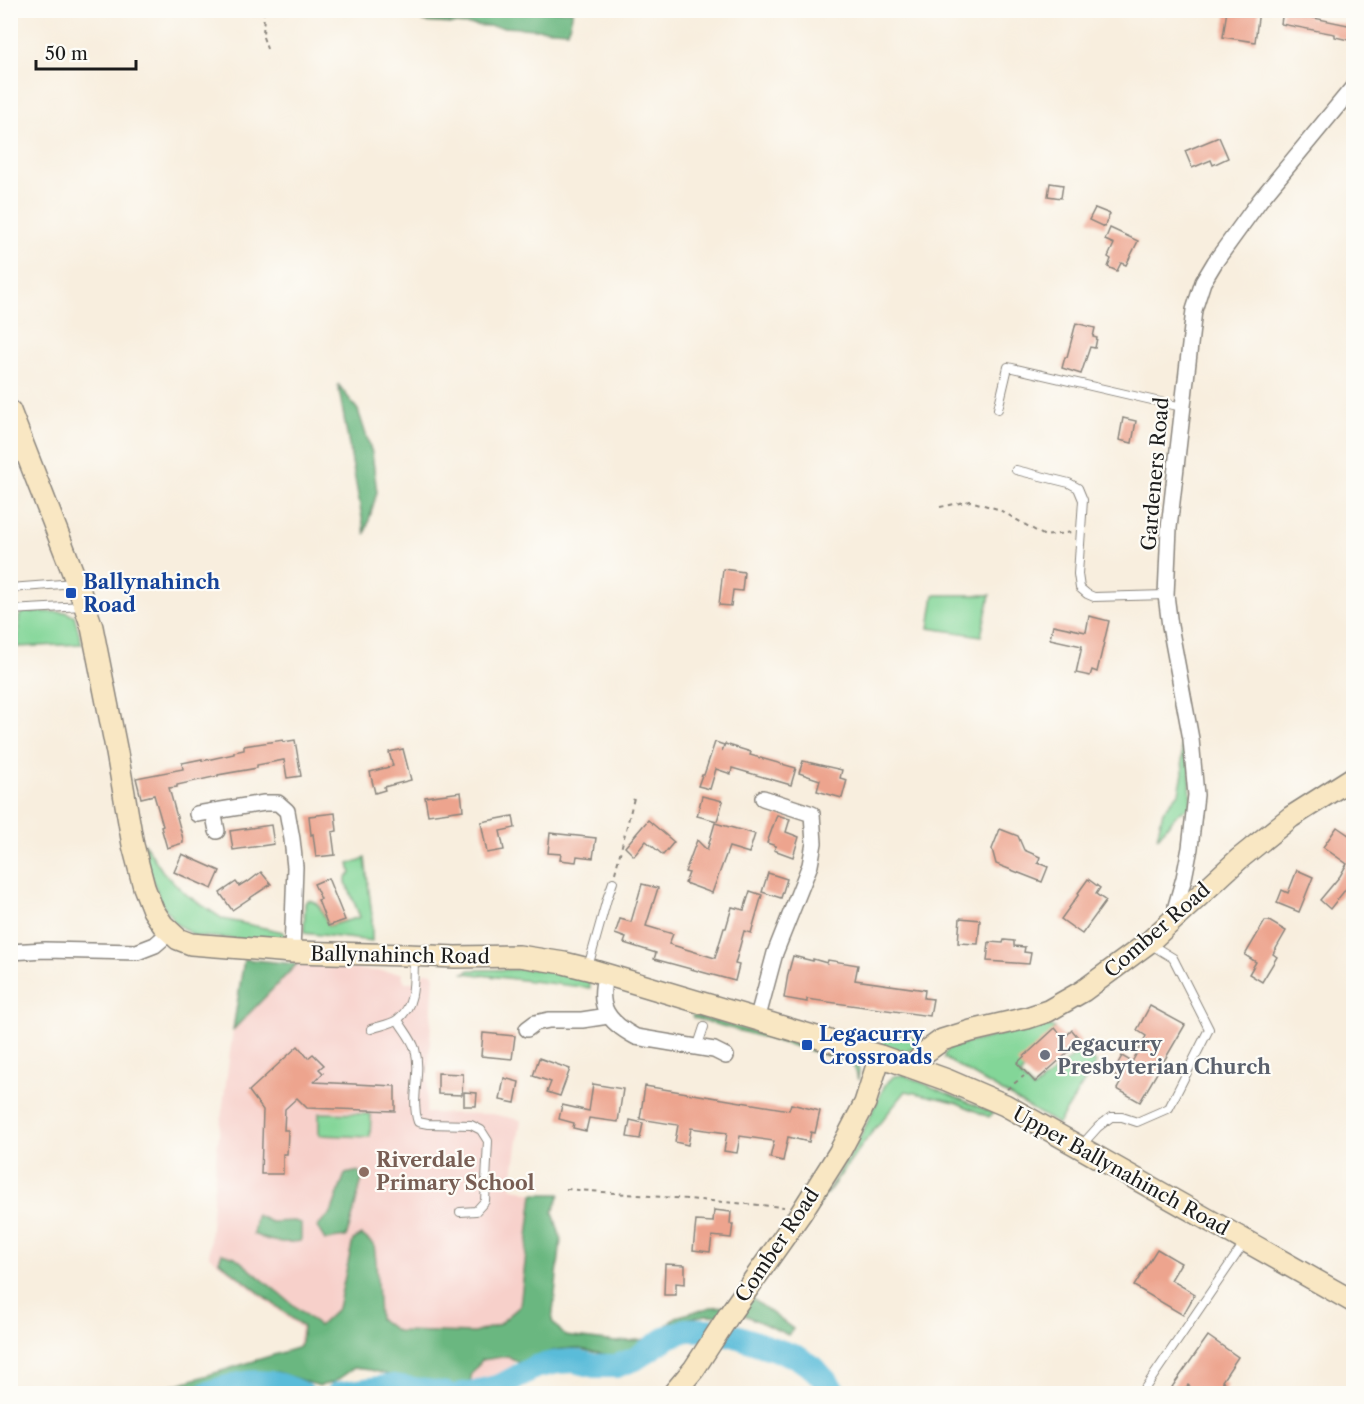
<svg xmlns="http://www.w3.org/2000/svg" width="1364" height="1404" font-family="'Libre Caslon Text',serif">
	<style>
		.built { fill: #f7d0ca }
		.green { fill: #83d698; stroke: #50795a; stroke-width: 1.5 }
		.forest { fill: #6ab780; stroke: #436a4e; stroke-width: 1.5 }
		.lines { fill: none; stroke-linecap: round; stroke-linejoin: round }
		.river { stroke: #5abcd9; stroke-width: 24 }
		.building { fill: #eda48e }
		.lane-casing { stroke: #8a857d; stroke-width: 10 }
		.street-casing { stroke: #8a857d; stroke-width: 18 }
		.secondary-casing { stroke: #8a857d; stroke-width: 24 }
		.path { stroke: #8a857d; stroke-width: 2; stroke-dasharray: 4.5 4.5; stroke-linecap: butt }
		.lane { stroke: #fff; stroke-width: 8 }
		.street { stroke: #fff; stroke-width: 15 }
		.secondary { stroke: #f9e7c3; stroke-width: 21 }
		.transit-dot { fill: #1a4fb4; stroke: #fdfcf7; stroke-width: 2 }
		.worship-dot { fill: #6b7280; stroke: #fdfcf7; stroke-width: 2 }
		.education-dot { fill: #8d6e63; stroke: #fdfcf7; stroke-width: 2 }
		.labels { text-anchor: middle; stroke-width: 4.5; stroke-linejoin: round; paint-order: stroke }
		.street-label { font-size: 20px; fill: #1c1c1c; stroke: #fdfcf7 }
		.transit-label { font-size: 20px; font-weight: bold; fill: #164399; stroke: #fdfcf7; text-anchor: start }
		.worship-label { font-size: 20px; font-weight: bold; fill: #5b616d; stroke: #fdfcf7; text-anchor: start }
		.education-label { font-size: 20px; font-weight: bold; fill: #785e54; stroke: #fdfcf7; text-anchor: start }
	</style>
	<rect width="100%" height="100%" fill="#fdfcf7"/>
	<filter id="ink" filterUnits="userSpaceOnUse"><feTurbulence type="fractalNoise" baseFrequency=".0167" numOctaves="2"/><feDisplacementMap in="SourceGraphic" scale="12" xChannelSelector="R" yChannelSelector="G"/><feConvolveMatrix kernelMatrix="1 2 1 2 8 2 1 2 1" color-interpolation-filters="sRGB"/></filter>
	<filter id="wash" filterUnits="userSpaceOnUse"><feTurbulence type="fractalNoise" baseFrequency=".008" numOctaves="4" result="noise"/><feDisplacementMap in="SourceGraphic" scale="24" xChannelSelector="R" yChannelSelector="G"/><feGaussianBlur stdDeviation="1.35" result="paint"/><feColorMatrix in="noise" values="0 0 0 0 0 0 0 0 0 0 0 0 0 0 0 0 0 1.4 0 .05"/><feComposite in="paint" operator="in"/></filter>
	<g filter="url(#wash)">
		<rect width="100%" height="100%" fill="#f8eede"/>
		<polygon class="built" points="297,964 401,973 405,982 419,982 424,972 434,973 426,1113 492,1114 521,1120 511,1187 533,1194 513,1369 478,1383 414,1379 376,1364 293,1375 300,1328 209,1256 216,1157 233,1030"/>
		<g class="green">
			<polygon points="934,595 990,595 981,636 929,628"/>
			<polygon points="22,612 66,612 71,615 74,615 82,644 18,647 19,617"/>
			<polygon points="1178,692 1189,741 1191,807 1179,812 1157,838 1163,811 1179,793 1183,773"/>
			<polygon points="144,843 163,872 187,895 223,919 283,932 285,937 277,942 195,936 176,924 160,901 146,861"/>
			<path d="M365 858 372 916V941L304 933 305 903 308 900C321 902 323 915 328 926L360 917 346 882V878L351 873 349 864Z"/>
			<polygon points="538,969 583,978 590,982 590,988 464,973 470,970"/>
			<path d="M692 1015 846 1057 855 1063 859 1070 858 1080C855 1063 851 1064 837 1058L693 1018Z"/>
			<polygon points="1044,1025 1055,1028 1020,1076 1033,1089 1082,1049 1096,1063 1058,1124 944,1058 945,1053 950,1047 1033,1027"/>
			<path d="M883 1033 921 1039C912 1054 903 1053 886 1051L882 1045Z"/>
			<polygon points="904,1075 993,1113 989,1117 955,1102 906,1091 869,1136 812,1214 855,1148 885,1085 894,1076"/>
			<polygon points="319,1113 371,1114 370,1137 319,1135"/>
		</g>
		<g class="forest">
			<polygon points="435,11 435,10 573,11 568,31 423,22"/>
			<polygon points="338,384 358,410 372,453 377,492 365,534"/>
			<polygon points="244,959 297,964 233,1030"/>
			<path d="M359 1171 362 1180C356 1199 353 1219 346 1237L325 1240 317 1227 331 1213 345 1174Z"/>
			<polygon points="533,1194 560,1194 553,1212 561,1239 552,1321 565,1336 616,1342 648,1339 626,1354 608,1355 575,1348 555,1350 521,1364 508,1356 482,1360 472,1373 469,1387 413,1382 371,1370 354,1368 334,1382 319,1386 277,1372 235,1377 191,1393 155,1393 155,1391 300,1347 303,1327 219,1261 222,1253 235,1257 319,1326 338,1308 353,1240 362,1235 374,1245 376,1261 379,1319 397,1331 474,1333 498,1325 520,1306"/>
			<path d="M256 1215 271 1222 294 1221 301 1223V1241C282 1244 271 1242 253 1234Z"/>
			<polygon points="749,1296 793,1329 788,1335 740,1313"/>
			<polygon points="728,1306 721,1316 707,1315 679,1320 654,1336 676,1317 711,1307"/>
		</g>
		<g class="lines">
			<g class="river">
				<path d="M206 1394C230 1385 255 1378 280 1385 288 1387 295 1391 303 1394"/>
				<polyline points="338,1394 394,1386 448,1394"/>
				<polyline points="462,1394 476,1392 500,1386 535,1367 558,1362 574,1361 595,1366 616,1366 635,1359 668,1337 686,1330 709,1330 733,1335 797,1357 813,1368 825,1380 836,1394"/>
			</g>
		</g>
		<g id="blocks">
			<g class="building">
				<polygon points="1227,10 1259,10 1255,42 1223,37"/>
				<polygon points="1283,10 1310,10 1309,17 1353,26 1353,41 1335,37 1335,34 1281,24"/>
				<polygon points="1219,137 1228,158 1213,165 1211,160 1192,168 1185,151"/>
				<polygon points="1050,183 1063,185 1061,198 1048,196"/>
				<polygon points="1095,208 1110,214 1104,227 1089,220"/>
				<polygon points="1110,228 1138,241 1126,265 1121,263 1117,271 1108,267 1111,259 1108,257 1114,244 1105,240"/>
				<polygon points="1076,323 1095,328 1093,337 1097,338 1095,348 1090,347 1081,374 1062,368 1065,357 1067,357"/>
				<polygon points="1123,418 1136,421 1132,443 1119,440"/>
				<polygon points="723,569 744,572 742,591 733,590 731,606 719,605"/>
				<polygon points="1089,616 1109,621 1097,672 1092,670 1090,676 1076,673 1082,646 1050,639 1053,625 1086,632"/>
				<polygon points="283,740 283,742 295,740 301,776 287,778 284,760 257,765 257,768 218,775 218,776 177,785 177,787 169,788 183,839 183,843 167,848 161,827 163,826 154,795 141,798 136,778 183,769 182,763 202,759 202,761 234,754 234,752 244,750 244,746"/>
				<polygon points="715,742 724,745 722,751 725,744 751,752 750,755 796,768 791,785 732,768 731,774 716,769 710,789 698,786 702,775 704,775"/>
				<polygon points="403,749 411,780 384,787 385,790 375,793 370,772 393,766 389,752"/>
				<polygon points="803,761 842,770 840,778 847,780 842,798 817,791 820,780 799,773"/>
				<polygon points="461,792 463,810 428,815 425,797"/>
				<polygon points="702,796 723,801 717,821 697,816"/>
				<polygon points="335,813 337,831 332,832 335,855 316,857 313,834 311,835 309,816"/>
				<polygon points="777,815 790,819 786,832 799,837 793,857 774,850 776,846 767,843"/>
				<polygon points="513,816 515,828 500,831 504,850 487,853 481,822"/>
				<polygon points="648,820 674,842 663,855 646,841 634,856 625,847"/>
				<polygon points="715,823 755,834 749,853 729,847 712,893 685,883 689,873 685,872 697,840 707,850"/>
				<polygon points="271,825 274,844 233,850 230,831"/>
				<polygon points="1337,827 1353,838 1353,880 1330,909 1320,900 1340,876 1347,864 1323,847"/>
				<polygon points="1000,829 1018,836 1024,850 1040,857 1038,863 1048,867 1042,882 996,864 992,849"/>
				<polygon points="550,833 596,838 593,858 577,856 576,862 560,860 561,854 548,853"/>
				<polygon points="182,854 220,871 212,889 174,872"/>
				<polygon points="1297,870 1313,877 1299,912 1277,903 1282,890 1288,893"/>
				<polygon points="261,872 271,884 232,910 220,893 236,882 239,886 247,881 248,882"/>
				<polygon points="768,873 787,879 781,898 762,892"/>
				<polygon points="328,878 345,920 328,926 318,900 321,899 314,884"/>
				<polygon points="1088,879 1100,888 1096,894 1106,901 1082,934 1061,919 1079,894 1078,893"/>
				<polygon points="642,884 658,888 646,926 673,934 669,944 715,958 724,928 726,928 732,907 744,910 750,891 762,895 751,933 744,931 735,964 739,965 735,981 654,959 656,953 624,943 626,938 615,934 620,919 631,922"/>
				<polygon points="960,918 980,920 978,944 958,943"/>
				<polygon points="1265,921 1269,921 1286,931 1273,954 1277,957 1262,982 1249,974 1256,962 1245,955"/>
				<polygon points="1004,940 1014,941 1014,946 1025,947 1024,952 1031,953 1029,964 987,961 989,942 1003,943"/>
				<polygon points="793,956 813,961 813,959 827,963 828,960 858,965 855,980 925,990 924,998 933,999 930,1016 807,999 807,1002 784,998 788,974"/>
				<polygon points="1150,1006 1185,1025 1140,1102 1117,1089 1122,1080 1112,1074 1122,1056 1132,1062 1146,1036 1137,1030"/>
				<polygon points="1055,1028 1064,1038 1072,1030 1081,1041 1035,1082 1017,1063"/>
				<polygon points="483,1033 515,1036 512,1059 481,1056"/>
				<polygon points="298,1046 308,1058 313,1054 324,1065 319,1069 323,1073 314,1082 395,1086 395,1111 307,1108 297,1098 285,1109 284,1130 288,1130 287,1154 283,1154 283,1174 261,1174 263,1110 249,1091"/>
				<polygon points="539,1058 570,1069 560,1096 547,1092 551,1082 533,1076"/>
				<polygon points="438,1073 463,1074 462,1095 438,1094"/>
				<polygon points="504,1078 519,1082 515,1103 500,1100"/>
				<polygon points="593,1084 623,1089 618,1122 589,1118 586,1131 573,1128 574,1123 559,1119 562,1105 589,1111"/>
				<polygon points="645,1086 789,1110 791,1104 820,1111 815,1133 811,1132 809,1142 788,1137 783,1161 770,1158 774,1141 740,1136 737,1153 724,1151 727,1133 691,1128 688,1145 675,1142 678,1125 640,1119"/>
				<polygon points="464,1092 477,1093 476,1106 464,1106"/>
				<polygon points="630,1120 643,1123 640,1139 627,1137"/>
				<polygon points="714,1210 731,1212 730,1224 733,1224 731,1238 712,1236 710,1252 693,1250 696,1221 713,1222"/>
				<polygon points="1157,1249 1181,1263 1171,1280 1195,1294 1183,1315 1134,1286"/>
				<polygon points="665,1264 685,1265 685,1284 676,1283 676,1295 664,1295"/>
				<polygon points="1208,1336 1238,1357 1222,1381 1228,1385 1222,1394 1200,1394 1188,1385 1182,1394 1172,1387"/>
			</g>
		</g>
	</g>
	<g filter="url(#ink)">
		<use href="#blocks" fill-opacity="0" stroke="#8a857d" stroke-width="1.5"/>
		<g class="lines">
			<g class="lane-casing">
				<g id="lane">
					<polyline points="998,409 1008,367 1182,407"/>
					<polyline points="1016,470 1069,483 1078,488 1083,500 1078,574 1080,588 1087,594 1094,597 1166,595"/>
					<polyline points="10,588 75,583"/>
					<polyline points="10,610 83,606"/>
					<polyline points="588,967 607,899 613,882"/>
					<path d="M398 1020C403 1029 412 1039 415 1049 422 1073 410 1099 418 1122L428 1124 471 1125 481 1130 488 1141 485 1201 476 1211 460 1212"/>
					<path d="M371 1029C379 1026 392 1024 398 1019 417 1005 413 977 414 957"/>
					<polyline points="697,1048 704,1027"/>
					<polyline points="1080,1147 1098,1127 1111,1117 1122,1117 1137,1122 1169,1108 1209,1029 1173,958 1150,944"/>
					<polyline points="1141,1394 1245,1242"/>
				</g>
			</g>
			<g class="street-casing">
				<g id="street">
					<polyline points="213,811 217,831"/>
					<polyline points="197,814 264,803 278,803 287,811 292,839 295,867 292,952"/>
					<polyline points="1180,913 1176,906 1184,878 1190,848 1196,795 1191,739 1170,626 1166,595 1169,528 1194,310 1203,282 1215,262 1260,200 1354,86"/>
					<polyline points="10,952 45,950 137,952 155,945 170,932"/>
					<path d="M606 974C596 1007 608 1022 636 1037L714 1050 726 1056"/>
					<polyline points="757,1020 775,953 810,865 814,843 812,814 763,798"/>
					<polyline points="527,1029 535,1023 549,1020 582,1020 608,1016"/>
				</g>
			</g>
			<g class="secondary-casing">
				<g id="secondary">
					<polyline points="10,411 77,583 92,627 117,753 133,845 144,887 153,910 163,925 178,939 191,944 292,952 407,955 455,957 519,956 564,963 588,969 880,1056 947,1080 1005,1105 1354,1302"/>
					<polyline points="915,1068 918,1061 924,1053 942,1040 971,1031 1027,1018 1048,1011 1083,991 1148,943 1239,859 1291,817 1354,777"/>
					<polyline points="673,1394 694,1369 731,1312 801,1213 839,1153 865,1103 880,1056"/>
				</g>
			</g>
			<g class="path">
				<polyline points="264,10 263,37 267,49"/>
				<polyline points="940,507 970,501 998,509 1045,536 1072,532"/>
				<polyline points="615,873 634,798"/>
				<polyline points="1007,1089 1024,1076"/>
				<polyline points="566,1189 784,1207"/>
			</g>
			<use href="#lane" class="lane"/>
			<use href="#street" class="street"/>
			<use href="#secondary" class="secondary"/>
		</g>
	</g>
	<g class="transit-dot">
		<rect x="65" y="587" width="12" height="12" rx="3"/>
		<rect x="801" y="1039" width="12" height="12" rx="3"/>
	</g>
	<circle class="worship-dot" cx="1045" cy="1055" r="6"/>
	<circle class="education-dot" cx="364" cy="1172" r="6"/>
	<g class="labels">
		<g class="street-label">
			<text transform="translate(1155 474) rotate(-85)" y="7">Gardeners Road</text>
			<text transform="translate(1157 930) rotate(-41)" y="7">Comber Road</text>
			<text transform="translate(400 955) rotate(1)" y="7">Ballynahinch Road</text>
			<text transform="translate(1121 1171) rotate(29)" y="7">Upper Ballynahinch Road</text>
			<text transform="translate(777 1245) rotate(-56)" y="7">Comber Road</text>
		</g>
		<g class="transit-label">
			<text x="83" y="589">Ballynahinch<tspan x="83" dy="23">Road</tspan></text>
			<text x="819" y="1041">Legacurry<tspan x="819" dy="23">Crossroads</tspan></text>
		</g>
		<g class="worship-label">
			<text x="1057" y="1051">Legacurry<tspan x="1057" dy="23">Presbyterian Church</tspan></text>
		</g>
		<g class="education-label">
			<text x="376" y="1167">Riverdale<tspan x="376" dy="23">Primary School</tspan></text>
		</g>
	</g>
	<rect width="1364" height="1404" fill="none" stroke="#fdfcf7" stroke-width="36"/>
	<path d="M36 60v9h100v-9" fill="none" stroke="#1c1c1c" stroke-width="3"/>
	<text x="45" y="60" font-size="18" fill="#1c1c1c" stroke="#fdfcf7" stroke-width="4.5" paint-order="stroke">50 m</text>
</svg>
